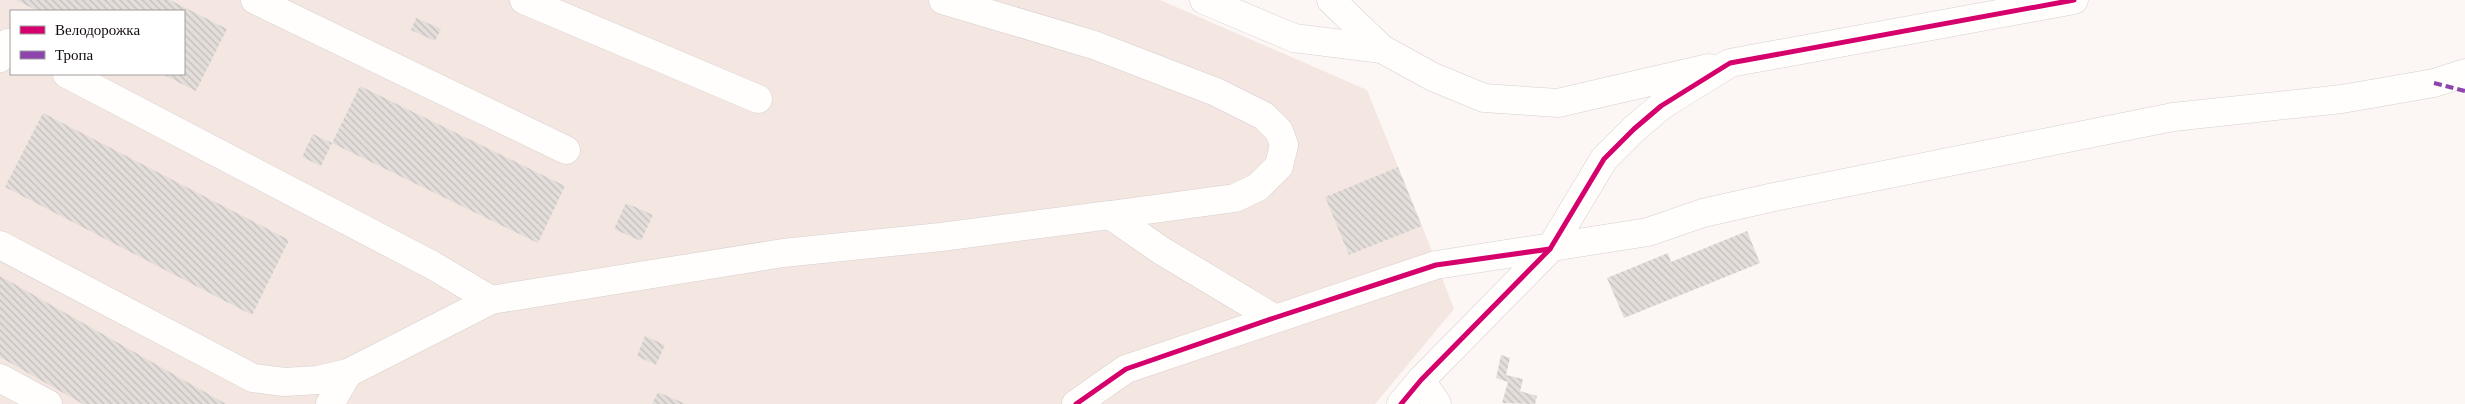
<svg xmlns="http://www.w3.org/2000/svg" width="2465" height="404" font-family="'Times New Roman',serif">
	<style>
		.built { fill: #f4e6e1; fill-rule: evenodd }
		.building { fill: url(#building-back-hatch) }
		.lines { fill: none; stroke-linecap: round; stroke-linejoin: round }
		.minor-casing { stroke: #d6d0ce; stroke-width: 29 }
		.minor { stroke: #fffefd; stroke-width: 28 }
		.quiet { stroke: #8e44ad; stroke-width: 4; stroke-dasharray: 8 4; stroke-linecap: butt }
		.cycleway-casing { stroke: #fff; stroke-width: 8 }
		.cycleway { stroke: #d6006c; stroke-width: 5 }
	</style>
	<defs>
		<pattern id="building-back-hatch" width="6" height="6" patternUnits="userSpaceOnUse" patternTransform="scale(1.25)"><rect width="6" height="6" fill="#e4dedb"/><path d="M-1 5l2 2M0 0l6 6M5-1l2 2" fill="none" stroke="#c3bdbb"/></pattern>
	</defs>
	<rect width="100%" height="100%" fill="#fcf6f4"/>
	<path class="built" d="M0 0H1160L1367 90 1398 167 1325 197 1349 255 1422 226 1454 309 1375 404H0ZM11 11H184V74H11Z"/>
	<g class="building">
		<polygon points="16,0 170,0 227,29 196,91 162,74 184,74 184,11 38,11"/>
		<polygon points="416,18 441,29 435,41 411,30"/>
		<polygon points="360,86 565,186 538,243 332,143"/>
		<polygon points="43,113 289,240 252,315 5,187"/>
		<polygon points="313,134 332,143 321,166 302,157"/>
		<polygon points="1398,167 1422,226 1349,255 1325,197"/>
		<polygon points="626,203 653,215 641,241 614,229"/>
		<polygon points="1747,231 1760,263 1624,318 1607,278 1668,253 1671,262"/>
		<polygon points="0,276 226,404 83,404 0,357"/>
		<polygon points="645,336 665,345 656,365 637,356"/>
		<polygon points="1501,355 1510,358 1506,375 1523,379 1520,391 1537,396 1535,404 1502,403 1508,382 1496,378"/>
		<polygon points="658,392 686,404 652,404"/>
	</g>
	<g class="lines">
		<g class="minor-casing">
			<g id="minor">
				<polyline points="255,0 566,150"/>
				<polyline points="524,0 758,99"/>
				<polyline points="943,0 1094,45 1216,92 1264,116 1279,131 1284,145 1279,166 1258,187 1235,198 1110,215"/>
				<polyline points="1204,0 1294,38 1382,49"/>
				<polyline points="1331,0 1382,49 1433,77 1484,98 1558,103 1709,68"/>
				<polyline points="0,58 8,43"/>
				<polyline points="67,74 432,265 491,300"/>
				<polyline points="0,245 253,378 284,382 318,380 348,373 491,300 783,253 941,237 1110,215 1162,251 1274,318"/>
				<polyline points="0,378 48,404"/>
				<polyline points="1421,380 1437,404"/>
				<polyline points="330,404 348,373"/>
				<polyline points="1076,404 1126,369 1436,265 1648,232 1703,213 1774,197 2173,117 2342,99 2434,83 2465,73"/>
				<polyline points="1401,404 1421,380 1550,249 1604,159 1634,129 1661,106 1730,63 2074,0"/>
			</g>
		</g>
		<use href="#minor" class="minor"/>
		<polyline class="quiet" points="2434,83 2465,91"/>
		<g class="cycleway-casing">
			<g id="cycleway">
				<polyline points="1076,404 1126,369 1274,318 1436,265 1550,249"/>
				<polyline points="1401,404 1421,380 1550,249 1604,159 1634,129 1661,106 1730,63 2074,0"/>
			</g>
		</g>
		<use href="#cycleway" class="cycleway"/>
	</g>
	<rect x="10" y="10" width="175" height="65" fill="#ffffff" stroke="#a09e9d"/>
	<rect x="20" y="26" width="25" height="8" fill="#d6006c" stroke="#a09e9d"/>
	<text x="55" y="35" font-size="15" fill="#120c0a">Велодорожка</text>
	<rect x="20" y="51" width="25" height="8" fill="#8e44ad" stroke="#a09e9d"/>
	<text x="55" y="60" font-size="15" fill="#120c0a">Тропа</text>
</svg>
